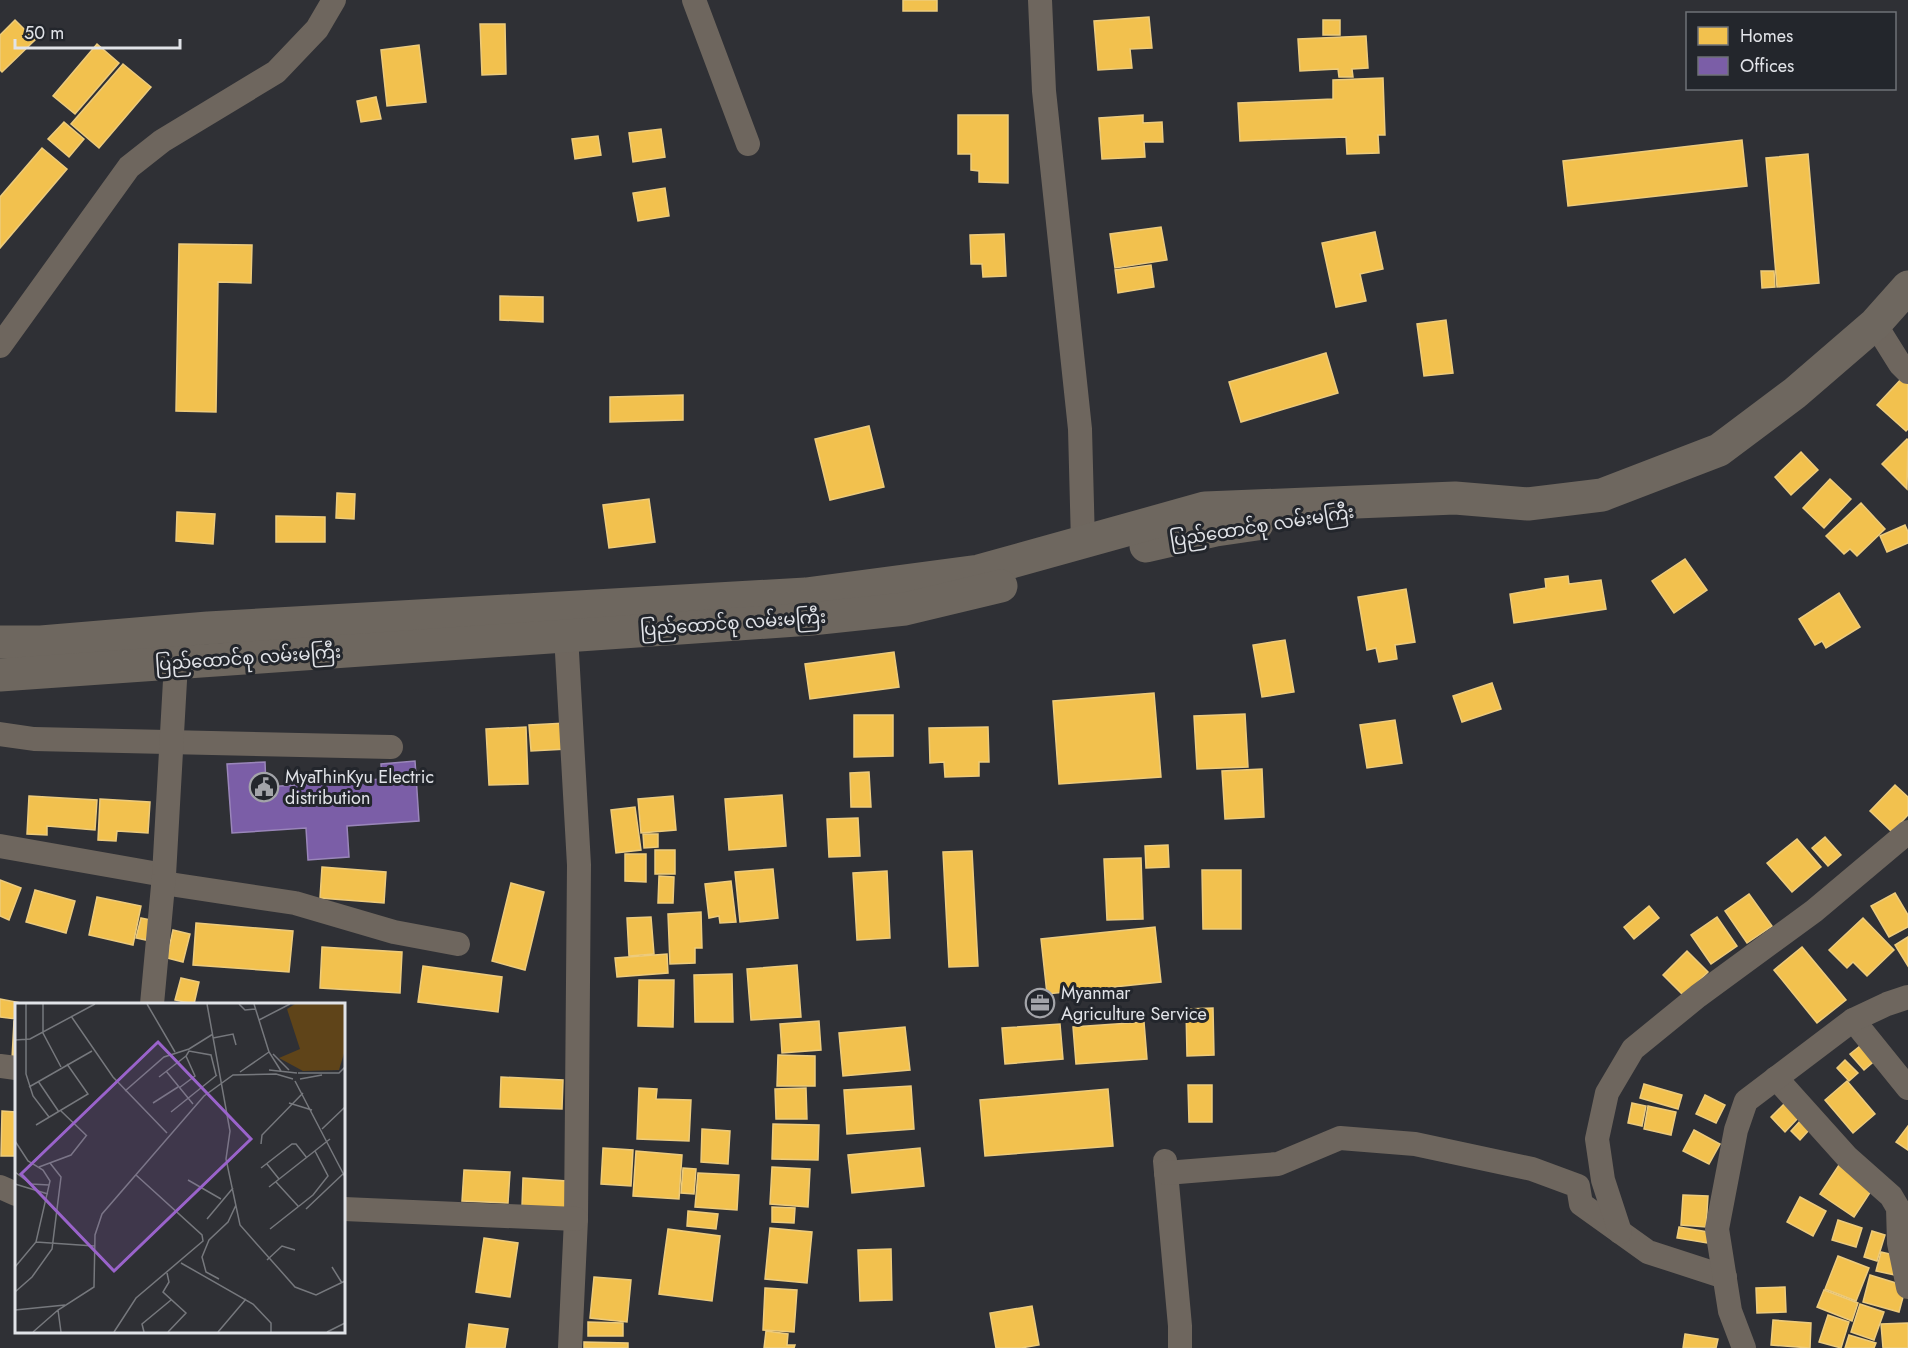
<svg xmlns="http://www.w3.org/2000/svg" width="1908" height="1348" font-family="Jost,'Noto Sans Myanmar',sans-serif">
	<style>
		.homes { fill: #f2c14e; stroke: #edcb7c; stroke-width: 1.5 }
		.offices { fill: #7b5ea7; stroke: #9a86ba; stroke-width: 1.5 }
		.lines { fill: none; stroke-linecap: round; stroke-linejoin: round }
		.minor { stroke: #6e665e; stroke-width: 24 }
		.primary { stroke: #6e675f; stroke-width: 33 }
		.labels { text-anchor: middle; stroke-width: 6; stroke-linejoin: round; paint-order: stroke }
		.street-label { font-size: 18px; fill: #e1e3e8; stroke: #23262c }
		.poi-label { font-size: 18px; fill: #e1e3e8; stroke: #23262c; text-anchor: start }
		.inset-road { fill: none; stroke: #76787d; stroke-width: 1.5 }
		.view { fill: #9a63cb; fill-opacity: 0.15; stroke: #9a63cb; stroke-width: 3 }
		.inset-edge { fill: none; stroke: #e1e3e8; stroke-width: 3 }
	</style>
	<rect width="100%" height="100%" fill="#2f3035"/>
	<g class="homes">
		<rect x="903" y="0" width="34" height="11"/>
		<polygon points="1149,17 1152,48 1130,49 1132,68 1098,70 1094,21"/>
		<polygon points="15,20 35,40 2,72 0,70 0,35"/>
		<rect x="1323" y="20" width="17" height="15"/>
		<polygon points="480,24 505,24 506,74 482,75"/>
		<polygon points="1366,36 1368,68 1352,69 1353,77 1339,77 1338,69 1300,71 1298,39"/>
		<polygon points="97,44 119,63 75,114 53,96"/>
		<polygon points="419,45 426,102 387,106 381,50"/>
		<polygon points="123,64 151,87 99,148 71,124"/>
		<polygon points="1383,78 1385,135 1378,135 1379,153 1347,154 1346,137 1240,141 1238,103 1333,99 1333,80"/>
		<polygon points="376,97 381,119 361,122 357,101"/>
		<polygon points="958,115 1008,115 1008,183 979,182 979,171 971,170 971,154 958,154"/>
		<polygon points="1143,115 1143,123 1162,122 1163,142 1144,142 1145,157 1102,159 1099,118"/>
		<polygon points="64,122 84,139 69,157 48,139"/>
		<polygon points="661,129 665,157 633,162 629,133"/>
		<polygon points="598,136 601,155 575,159 572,139"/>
		<polygon points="1742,140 1747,186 1568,206 1563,161"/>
		<polygon points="42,148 67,169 0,248 0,197"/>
		<polygon points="1808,154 1819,283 1777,287 1766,158"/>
		<polygon points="665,188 669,216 638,221 633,193"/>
		<polygon points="1161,227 1167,260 1115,268 1110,234"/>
		<polygon points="1375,232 1383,269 1360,274 1366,301 1336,307 1322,243"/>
		<polygon points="1004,234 1006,276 983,277 982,264 971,264 970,235"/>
		<polygon points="179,244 252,245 251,283 218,282 216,412 176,411"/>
		<polygon points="1151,265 1154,287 1118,293 1115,270"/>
		<polygon points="1761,271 1774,271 1775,287 1762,288"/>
		<polygon points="500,296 543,297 543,322 500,320"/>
		<polygon points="1446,320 1453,373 1424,376 1417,324"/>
		<polygon points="1326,353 1338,393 1241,422 1229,382"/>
		<polygon points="1904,376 1908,379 1908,429 1906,431 1877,405"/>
		<polygon points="683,395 683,420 610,422 610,397"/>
		<polygon points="869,426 884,487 830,500 815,439"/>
		<polygon points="1907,439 1908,440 1907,489 1882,464"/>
		<polygon points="1801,452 1818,470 1791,495 1775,477"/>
		<polygon points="1830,479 1851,499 1824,528 1803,508"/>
		<polygon points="337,493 355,494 354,519 336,518"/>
		<polygon points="649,499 655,542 609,548 603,505"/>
		<polygon points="1861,503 1885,529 1857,556 1850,549 1844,554 1826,536"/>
		<polygon points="177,512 215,514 213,544 176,541"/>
		<polygon points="276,516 325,517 325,542 276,542"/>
		<polygon points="1905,525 1908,532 1908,543 1887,552 1880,536"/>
		<polygon points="1685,559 1707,590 1674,613 1652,581"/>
		<polygon points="1568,576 1569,584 1601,580 1606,609 1514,623 1510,594 1546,588 1545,579"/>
		<polygon points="1406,589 1415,642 1395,645 1397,659 1379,662 1376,648 1367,650 1358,597"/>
		<polygon points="1839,593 1860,627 1826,648 1822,641 1815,645 1799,619"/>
		<polygon points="1285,640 1294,692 1262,697 1253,645"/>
		<polygon points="894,652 899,687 810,699 805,664"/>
		<polygon points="1492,683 1501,709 1462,722 1453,696"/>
		<polygon points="1154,693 1161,777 1059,784 1053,701"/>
		<polygon points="1245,714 1248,767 1197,769 1194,716"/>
		<polygon points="854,715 893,715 893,756 854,757"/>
		<polygon points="1395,720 1402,763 1367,768 1360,725"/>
		<polygon points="566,723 567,749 531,751 529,725"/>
		<polygon points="526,727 528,784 489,785 486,729"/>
		<polygon points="988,727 989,762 979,762 979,776 945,777 944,762 930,763 929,728"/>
		<polygon points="1262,769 1264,817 1225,819 1222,771"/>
		<polygon points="869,772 871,807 851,807 850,773"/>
		<polygon points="1895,785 1908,797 1908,815 1892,832 1870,811"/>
		<polygon points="782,795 786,846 729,850 725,799"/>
		<polygon points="29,796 97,800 95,830 47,826 47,835 27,834"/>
		<polygon points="673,796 676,830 641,833 638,799"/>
		<polygon points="100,799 150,802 148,833 117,831 116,841 98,840"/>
		<polygon points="635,807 641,850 616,853 611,810"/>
		<polygon points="858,818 860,856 829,857 827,819"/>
		<polygon points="643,834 658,834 658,847 644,848"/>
		<polygon points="1825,837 1841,855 1828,866 1812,848"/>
		<polygon points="1797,839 1821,867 1792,892 1767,863"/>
		<polygon points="1168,845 1169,867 1146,868 1145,846"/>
		<rect x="655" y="850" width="20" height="24"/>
		<polygon points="972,851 978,966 949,967 943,852"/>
		<polygon points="625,854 646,854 646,882 625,881"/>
		<polygon points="1141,858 1143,919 1107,920 1104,859"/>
		<polygon points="322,867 386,872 384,903 320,898"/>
		<polygon points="773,869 778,918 740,922 735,872"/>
		<polygon points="1202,870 1241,870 1241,929 1203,929"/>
		<polygon points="887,871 890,938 857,940 853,873"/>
		<polygon points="659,876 674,877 673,903 658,903"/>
		<polygon points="0,880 21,888 9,920 0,916"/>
		<polygon points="731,881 736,922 720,923 719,916 709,918 705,884"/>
		<polygon points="511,883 544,892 525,970 492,961"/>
		<polygon points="35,890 75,901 66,933 26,922"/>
		<polygon points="1895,893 1908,915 1908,927 1889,937 1871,906"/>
		<polygon points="1749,894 1772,926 1747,943 1725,911"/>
		<polygon points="97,897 141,906 133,945 89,935"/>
		<polygon points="1649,906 1659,918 1634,939 1624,927"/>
		<polygon points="701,912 702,948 695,948 695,963 670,964 668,914"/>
		<polygon points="651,917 654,954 629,956 627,918"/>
		<polygon points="1717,917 1737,946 1711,964 1691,935"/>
		<polygon points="141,918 151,920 146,940 136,938"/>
		<polygon points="1863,918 1894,950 1867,976 1853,962 1847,968 1829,950"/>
		<polygon points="196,923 293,931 289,972 193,965"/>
		<polygon points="1155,927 1161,982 1047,994 1041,939"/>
		<polygon points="173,930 190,934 183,962 167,958"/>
		<polygon points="1908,937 1908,966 1895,945"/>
		<polygon points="322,947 402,952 400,993 320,988"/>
		<polygon points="1802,947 1846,1000 1817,1023 1774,970"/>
		<polygon points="1687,951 1708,972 1684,996 1663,975"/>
		<polygon points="667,954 668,973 617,977 615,958"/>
		<polygon points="797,965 801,1017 751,1020 747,969"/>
		<polygon points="423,966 502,977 498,1012 418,1002"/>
		<polygon points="732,974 733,1022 695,1022 694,975"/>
		<polygon points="181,978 199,982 194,1004 175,1000"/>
		<polygon points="639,980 674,980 673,1027 638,1026"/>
		<polygon points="0,999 26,1004 16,1004 16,1019 0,1017"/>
		<polygon points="1213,1008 1214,1055 1187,1056 1186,1009"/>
		<polygon points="14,1021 16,1021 16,1059 12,1059"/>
		<polygon points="819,1021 821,1050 782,1053 780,1024"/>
		<polygon points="1144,1022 1147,1059 1076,1064 1073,1027"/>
		<polygon points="1060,1024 1063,1059 1005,1064 1002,1028"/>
		<polygon points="905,1027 910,1070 843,1076 839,1033"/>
		<polygon points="1865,1042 1878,1058 1864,1070 1850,1054"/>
		<polygon points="778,1055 815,1056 815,1086 777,1086"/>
		<polygon points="1845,1060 1858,1073 1849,1081 1837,1068"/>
		<polygon points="501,1077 563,1080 562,1109 500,1107"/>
		<polygon points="1847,1081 1875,1114 1853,1133 1825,1100"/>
		<polygon points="1644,1084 1682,1095 1678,1109 1640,1098"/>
		<polygon points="1188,1085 1212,1085 1212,1122 1189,1122"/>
		<polygon points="911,1086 914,1129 847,1134 844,1090"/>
		<polygon points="639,1088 657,1089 656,1099 691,1100 689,1141 637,1139"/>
		<polygon points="806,1088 807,1119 776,1119 775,1089"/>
		<polygon points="1108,1089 1113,1146 985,1156 980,1100"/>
		<polygon points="1705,1095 1725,1105 1716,1123 1696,1114"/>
		<polygon points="1632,1103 1646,1106 1642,1126 1628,1123"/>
		<polygon points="1785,1103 1799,1117 1785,1132 1771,1117"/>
		<polygon points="1648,1106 1676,1112 1671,1135 1644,1129"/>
		<polygon points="2,1111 16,1112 16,1156 1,1156"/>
		<polygon points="1800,1121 1809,1130 1800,1140 1791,1131"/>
		<polygon points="773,1124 819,1125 818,1160 772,1159"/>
		<polygon points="1908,1126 1908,1150 1896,1142"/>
		<polygon points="702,1129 730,1131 728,1164 701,1162"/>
		<polygon points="1694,1130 1720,1144 1709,1164 1683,1151"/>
		<polygon points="603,1148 633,1150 631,1186 601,1184"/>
		<polygon points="920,1148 924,1186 852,1193 848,1155"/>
		<polygon points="636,1151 682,1155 679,1199 633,1196"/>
		<polygon points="1839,1165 1873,1188 1854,1217 1820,1194"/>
		<polygon points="772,1167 810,1169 808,1207 770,1204"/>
		<polygon points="683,1168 696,1169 694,1194 681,1193"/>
		<polygon points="464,1170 510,1172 508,1203 462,1201"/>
		<polygon points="698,1173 739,1175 737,1210 695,1207"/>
		<polygon points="523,1178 567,1181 565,1208 522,1206"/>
		<polygon points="1683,1195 1708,1196 1706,1227 1681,1225"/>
		<polygon points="1800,1197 1826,1211 1813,1236 1787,1222"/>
		<polygon points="772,1207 795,1208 794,1223 772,1222"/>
		<polygon points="688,1211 718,1214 716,1229 687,1226"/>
		<polygon points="1838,1220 1862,1228 1856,1247 1832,1240"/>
		<polygon points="1679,1227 1709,1232 1707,1243 1677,1238"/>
		<polygon points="770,1228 812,1232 807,1283 765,1279"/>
		<polygon points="668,1229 720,1236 712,1301 659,1294"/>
		<polygon points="1872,1231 1885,1235 1877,1261 1864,1257"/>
		<polygon points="484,1238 518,1243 510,1297 476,1292"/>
		<polygon points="891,1249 892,1300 860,1301 858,1250"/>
		<polygon points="1881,1252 1899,1256 1895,1275 1876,1271"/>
		<polygon points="1838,1256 1869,1268 1856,1301 1825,1289"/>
		<polygon points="1870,1275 1906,1286 1899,1312 1863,1302"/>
		<polygon points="594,1277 631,1280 627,1322 590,1318"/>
		<polygon points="1785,1287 1786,1312 1757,1313 1756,1288"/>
		<polygon points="765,1288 797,1290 794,1332 763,1330"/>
		<polygon points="1824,1290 1858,1303 1852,1321 1817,1307"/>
		<polygon points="1860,1304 1884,1312 1874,1340 1851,1332"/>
		<polygon points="1032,1306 1039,1345 1021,1348 996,1348 990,1313"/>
		<polygon points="1828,1315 1849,1322 1841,1348 1819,1342"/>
		<polygon points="1773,1320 1811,1323 1810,1348 1771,1345"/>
		<polygon points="588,1322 623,1323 623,1336 588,1336"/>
		<polygon points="1908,1323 1908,1348 1883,1348 1881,1324"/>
		<polygon points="469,1324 508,1329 505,1348 466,1348"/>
		<polygon points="766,1331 788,1334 787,1345 795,1345 794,1348 764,1348"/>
		<polygon points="1685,1334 1718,1339 1716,1348 1683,1348"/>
		<polygon points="1849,1335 1876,1343 1874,1348 1845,1348"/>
		<polygon points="584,1342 628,1343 628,1348 584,1348"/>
	</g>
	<polygon class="offices" points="415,761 419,821 347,826 349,857 308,860 306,828 232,833 227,764 265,762 266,787 382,779 381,764"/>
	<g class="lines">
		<g class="minor">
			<polyline points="694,0 748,144"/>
			<polyline points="1040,0 1044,91 1080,429 1083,543"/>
			<polyline points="1875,324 1900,364 1908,372"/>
			<polyline points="0,346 129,167 162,141 276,72 317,29 334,0"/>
			<polyline points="566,635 579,865 576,1219 570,1348"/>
			<polyline points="0,734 34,739 391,747"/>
			<polyline points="0,846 164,875"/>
			<polyline points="163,883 295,903 394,932 458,944"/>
			<polyline points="152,1004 164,875 176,663"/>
			<polyline points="1853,1020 1908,1088"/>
			<polyline points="0,1066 16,1068"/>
			<polyline points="1776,1078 1847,1157 1891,1196 1898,1208 1899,1243 1908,1287"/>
			<polyline points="1165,1161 1180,1326 1180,1348"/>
			<polyline points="1166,1173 1278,1164 1340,1138 1415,1144 1532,1169 1578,1186 1581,1204 1648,1252 1725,1277"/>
			<polyline points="0,1187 16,1194"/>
			<polyline points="344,1209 576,1219"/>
			<polyline points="1620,1232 1603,1180 1597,1139 1607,1093 1633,1049 1698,996 1814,911 1908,832"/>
			<polyline points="1744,1348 1730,1311 1717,1229 1736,1130 1746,1101 1853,1020 1887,1004 1908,997"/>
		</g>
		<g class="primary">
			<polyline points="1146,546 1216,530 1257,524"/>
			<polyline points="0,642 41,642 208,628 806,594 979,571 1205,508 1455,498 1528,504 1602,495 1719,450 1795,393 1875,324 1908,287"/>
			<polyline points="0,675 811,619 905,609 1001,586"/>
		</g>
	</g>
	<defs>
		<g id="civic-ring" transform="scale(1.5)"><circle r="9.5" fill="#23262c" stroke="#a3a4a9" stroke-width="1.5"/><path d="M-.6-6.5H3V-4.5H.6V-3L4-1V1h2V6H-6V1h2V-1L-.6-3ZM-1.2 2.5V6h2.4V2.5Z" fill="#a3a4a9"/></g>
		<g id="office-ring" transform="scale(1.5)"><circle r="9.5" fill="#23262c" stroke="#a3a4a9" stroke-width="1.5"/><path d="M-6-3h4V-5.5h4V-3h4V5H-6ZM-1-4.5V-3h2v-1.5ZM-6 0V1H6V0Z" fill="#a3a4a9"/></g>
	</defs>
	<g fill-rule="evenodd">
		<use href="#civic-ring" x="264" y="787"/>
		<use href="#office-ring" x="1040" y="1003"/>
	</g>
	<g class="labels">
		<g class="street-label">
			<text transform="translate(1262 526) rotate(-9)" y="6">ပြည်ထောင်စု လမ်းမကြီး</text>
			<text transform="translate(733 623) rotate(-4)" y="6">ပြည်ထောင်စု လမ်းမကြီး</text>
			<text transform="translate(248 658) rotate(-4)" y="6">ပြည်ထောင်စု လမ်းမကြီး</text>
		</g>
		<g class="poi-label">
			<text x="285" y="783">MyaThinKyu Electric<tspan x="285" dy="21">distribution</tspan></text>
			<text x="1061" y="999">Myanmar<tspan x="1061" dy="21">Agriculture Service</tspan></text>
		</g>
	</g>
	<g transform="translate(15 1003)">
		<rect width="330" height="330" fill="#2f3035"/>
		<path d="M280 1H330V47L324 67 288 68 264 55 285 46 272 6Z" fill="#5f4419"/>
		<path class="inset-road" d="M11 1V71L18 93 34 114M28 1V30L46 64M132 1 160 49M192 1 215 128 211 156 225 222 280 284 301 292 330 278M224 1 230 7 240 6M239 1 254 49 266 68M56 13 98 74 152 130M244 17 275 1M198 35 218 31 221 42M0 37 15 36 80 1M258 51 274 67M254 67 282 70M151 68 178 101M225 69 254 49M283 70H324L330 64M144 74 171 53M285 76 307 72M23 78 44 109M280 78 330 174M14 84 77 48M164 85 180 73 171 53 174 48 196 52 201 72M110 88 149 54 174 46 198 31M138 100 163 84M274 100 297 107M46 108 72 133M156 109 202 72M21 122 73 91 52 61M307 126 330 104M0 138 13 158 28 167 35 178 21 239 0 264M246 141 247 132 288 90M252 161 264 176M24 164 56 152 71 133M246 165 277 141H281L292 155M0 169 16 181 34 182M173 177 206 196M261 179 283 203M0 181 33 191M254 184 315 136M291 206 329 170M192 216 218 185M255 226 298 192 313 173 300 148M21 239 79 243M252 257 267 243 280 247M166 260 238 301 256 320V329M317 264 327 280M152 270 154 279 148 289 171 310 153 329M204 276 191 269 187 254 194 237 213 219 221 202M0 289 17 274 37 246 46 174 35 160M0 307 50 302M43 307 46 329M18 329 43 307 79 284 80 232 87 211 189 93 218 72 261 71 278 76M99 329 121 295 188 238 187 232 121 172M129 329 127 321 156 297M203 329 231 296M312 329 330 320"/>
		<path class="view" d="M143 39 236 136 99 268 6 171Z"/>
		<rect width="330" height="330" class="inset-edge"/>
	</g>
	<rect x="1686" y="12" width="210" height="78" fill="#23262c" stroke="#6f7277" stroke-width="1.5"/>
	<rect x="1698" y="27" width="30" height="18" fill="#f2c14e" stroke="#6f7277" stroke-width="1.5"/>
	<text x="1740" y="42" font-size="18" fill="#e1e3e8">Homes</text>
	<rect x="1698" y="57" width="30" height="18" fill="#7b5ea7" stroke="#6f7277" stroke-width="1.5"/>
	<text x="1740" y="72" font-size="18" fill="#e1e3e8">Offices</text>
	<path d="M15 39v9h165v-9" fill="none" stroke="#e1e3e8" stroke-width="3"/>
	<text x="24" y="39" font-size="18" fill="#e1e3e8" stroke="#23262c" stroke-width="4.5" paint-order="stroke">50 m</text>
</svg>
